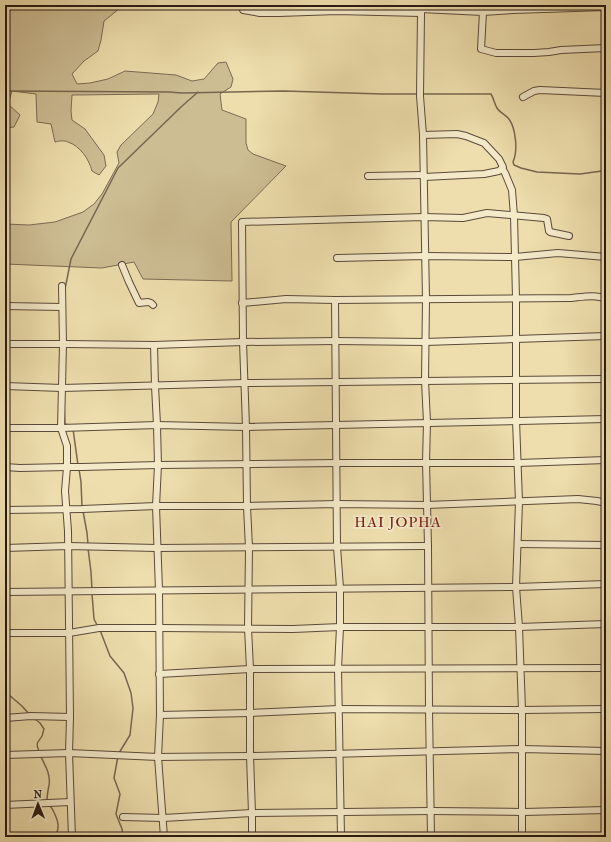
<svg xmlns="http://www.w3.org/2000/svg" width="611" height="842" font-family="'IM FELL French Canon',serif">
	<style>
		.green { fill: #cdbd93; stroke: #7b6b53 }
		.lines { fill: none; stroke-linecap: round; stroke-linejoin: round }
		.stream { stroke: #776750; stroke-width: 1.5 }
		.street-casing { stroke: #5a4a3a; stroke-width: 8 }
		.street { stroke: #f4eaca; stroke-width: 6 }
		.labels { text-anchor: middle; stroke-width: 3.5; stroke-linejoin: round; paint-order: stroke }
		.neighbourhood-label { font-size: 15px; letter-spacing: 1px; fill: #7a1f14; stroke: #f4eaca }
	</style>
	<rect width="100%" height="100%" fill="#eedead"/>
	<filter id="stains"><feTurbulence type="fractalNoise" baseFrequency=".005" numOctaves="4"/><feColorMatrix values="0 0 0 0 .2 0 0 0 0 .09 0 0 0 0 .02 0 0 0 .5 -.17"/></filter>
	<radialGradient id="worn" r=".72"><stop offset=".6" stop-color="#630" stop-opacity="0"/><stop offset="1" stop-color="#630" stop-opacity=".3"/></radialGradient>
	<path class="green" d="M5 5H121L120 8 104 21 101 40 98 51 84 61 72 74 77 84 90 83 108 79 125 71 176 75 192 81 204 79 218 63 226 62 233 79 231 87 220 94 222 110 246 119V143L248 150 253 154 286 166 231 222 232 281 143 279 134 262 102 268 5 264V224L29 225 55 222 83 212 94 204 102 194 119 163 117 152 121 145 153 114 158 102 159 94 72 95 71 111 72 120 85 129 104 155 106 166 99 175 92 171C89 159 80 146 68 142 64 140 59 141 55 142L51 124 37 122 36 94 12 91 8 104 20 115 14 127 5 128Z"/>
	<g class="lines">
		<g class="stream">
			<polyline points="5,91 169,92 182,93 284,91 382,94 418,94"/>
			<path d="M422 94H491C494 99 494 103 497 108 500 113 506 115 509 119 516 129 518 151 513 162L514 165 521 168 537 172 580 174 602 171 606 175"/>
			<polyline points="65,289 71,259 118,168 181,107 198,92"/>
			<polyline points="64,405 65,424 70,425"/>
			<polyline points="73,429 78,465"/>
			<polyline points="79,469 81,482 82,507"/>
			<polyline points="83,511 87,533 88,544"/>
			<polyline points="88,548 91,572 92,590"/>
			<polyline points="92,594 94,619 98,627"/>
			<polyline points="100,630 110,656 124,673 131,693 133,708 130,735 119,753"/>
			<polyline points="5,675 6,676 6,686 9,695 22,706 29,714"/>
			<path d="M35 719 40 723 44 729C43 731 43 734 42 736 38 743 35 742 39 751"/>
			<polyline points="118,756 114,778 120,794 116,814 122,829 123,837"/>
			<path d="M41 757C45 765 51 775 49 785 48 790 47 795 47 801"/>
			<path d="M50 806C53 809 59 822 58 827 58 831 56 833 57 837"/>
		</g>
		<g class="street-casing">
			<g id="street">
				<polyline points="242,5 243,10 260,13 279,13 337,11 421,13 421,9 483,12 481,49 496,53 534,53 549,52 561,50 606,48"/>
				<polyline points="483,12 513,10 606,7"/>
				<polyline points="421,13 420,96 423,135 426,299 425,381 427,422 426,462 428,546 429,710 431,837"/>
				<polyline points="523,97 534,91 540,90 606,93"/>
				<polyline points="423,135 457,134 466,136 484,143 499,159 503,167 499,171 484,174 424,177"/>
				<polyline points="502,168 505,173 512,190 514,216 516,298 516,420 519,502 516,587 519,627 522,710 522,837"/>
				<polyline points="368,176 423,175"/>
				<polyline points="337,258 425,256 515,257 558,253 606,257"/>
				<polyline points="122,265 129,282 139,303 148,302 151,303 153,305"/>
				<polyline points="62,286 63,344 61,428 67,446 67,467 65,491 68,531 70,717 69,753 72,837"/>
				<polyline points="335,300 337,547 340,588 340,627 338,669 341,837"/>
				<path d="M242 303 286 299 335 300 571 298C582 297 596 294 606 299"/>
				<polyline points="5,306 62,307"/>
				<polyline points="5,344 65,344 154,345 243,342 336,341 425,342 606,336"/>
				<polyline points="154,345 155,386 157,425 158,465 156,506 159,590 160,715 158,757 164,837"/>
				<polyline points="5,386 62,388 245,383 606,379"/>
				<polyline points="5,428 61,428 157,425 246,427 606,419"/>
				<polyline points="5,467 20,468 67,467 82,467 158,465 337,463 518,463 606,460"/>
				<polyline points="5,510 82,509 156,506 247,506 337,504 427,505 578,499 597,501 606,503"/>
				<polyline points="518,544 606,545"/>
				<polyline points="5,548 68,546 157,548 428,546"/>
				<polyline points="5,592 516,587 606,584"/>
				<polyline points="5,633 69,633 99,628 159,628 293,629 340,627 519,627 606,624"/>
				<polyline points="159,674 250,669 606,668"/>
				<polyline points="160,715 249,713 339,709 522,710 606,709"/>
				<polyline points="5,718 31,716 70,717"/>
				<polyline points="5,755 69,753 158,757 250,756 522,749 606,751"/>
				<polyline points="5,805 70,802"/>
				<polyline points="123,817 163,818 252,813 431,811 523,812 606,810"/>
				<polyline points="252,837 252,813 250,756 250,669 248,628 249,548 247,506 246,427 243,342 242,222 424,217 463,218 487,213 544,218 547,219 549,231 550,232 569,236"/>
			</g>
		</g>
		<use href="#street" class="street"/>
	</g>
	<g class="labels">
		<g class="neighbourhood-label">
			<text x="398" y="527">HAI JOPHA</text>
		</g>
	</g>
	<rect width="611" height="842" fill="none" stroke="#eedead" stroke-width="20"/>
	<rect x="6" y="6" width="599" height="830" fill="none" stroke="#291913" stroke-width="2"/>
	<rect x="10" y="10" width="591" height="822" fill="none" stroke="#291913"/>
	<g transform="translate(38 804) rotate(359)" stroke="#f4eaca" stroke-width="3" paint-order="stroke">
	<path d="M0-3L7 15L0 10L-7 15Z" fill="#291913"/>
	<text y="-6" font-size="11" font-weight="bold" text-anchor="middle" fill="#291913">N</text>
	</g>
	<rect width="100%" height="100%" filter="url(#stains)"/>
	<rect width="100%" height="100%" fill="url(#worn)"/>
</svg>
